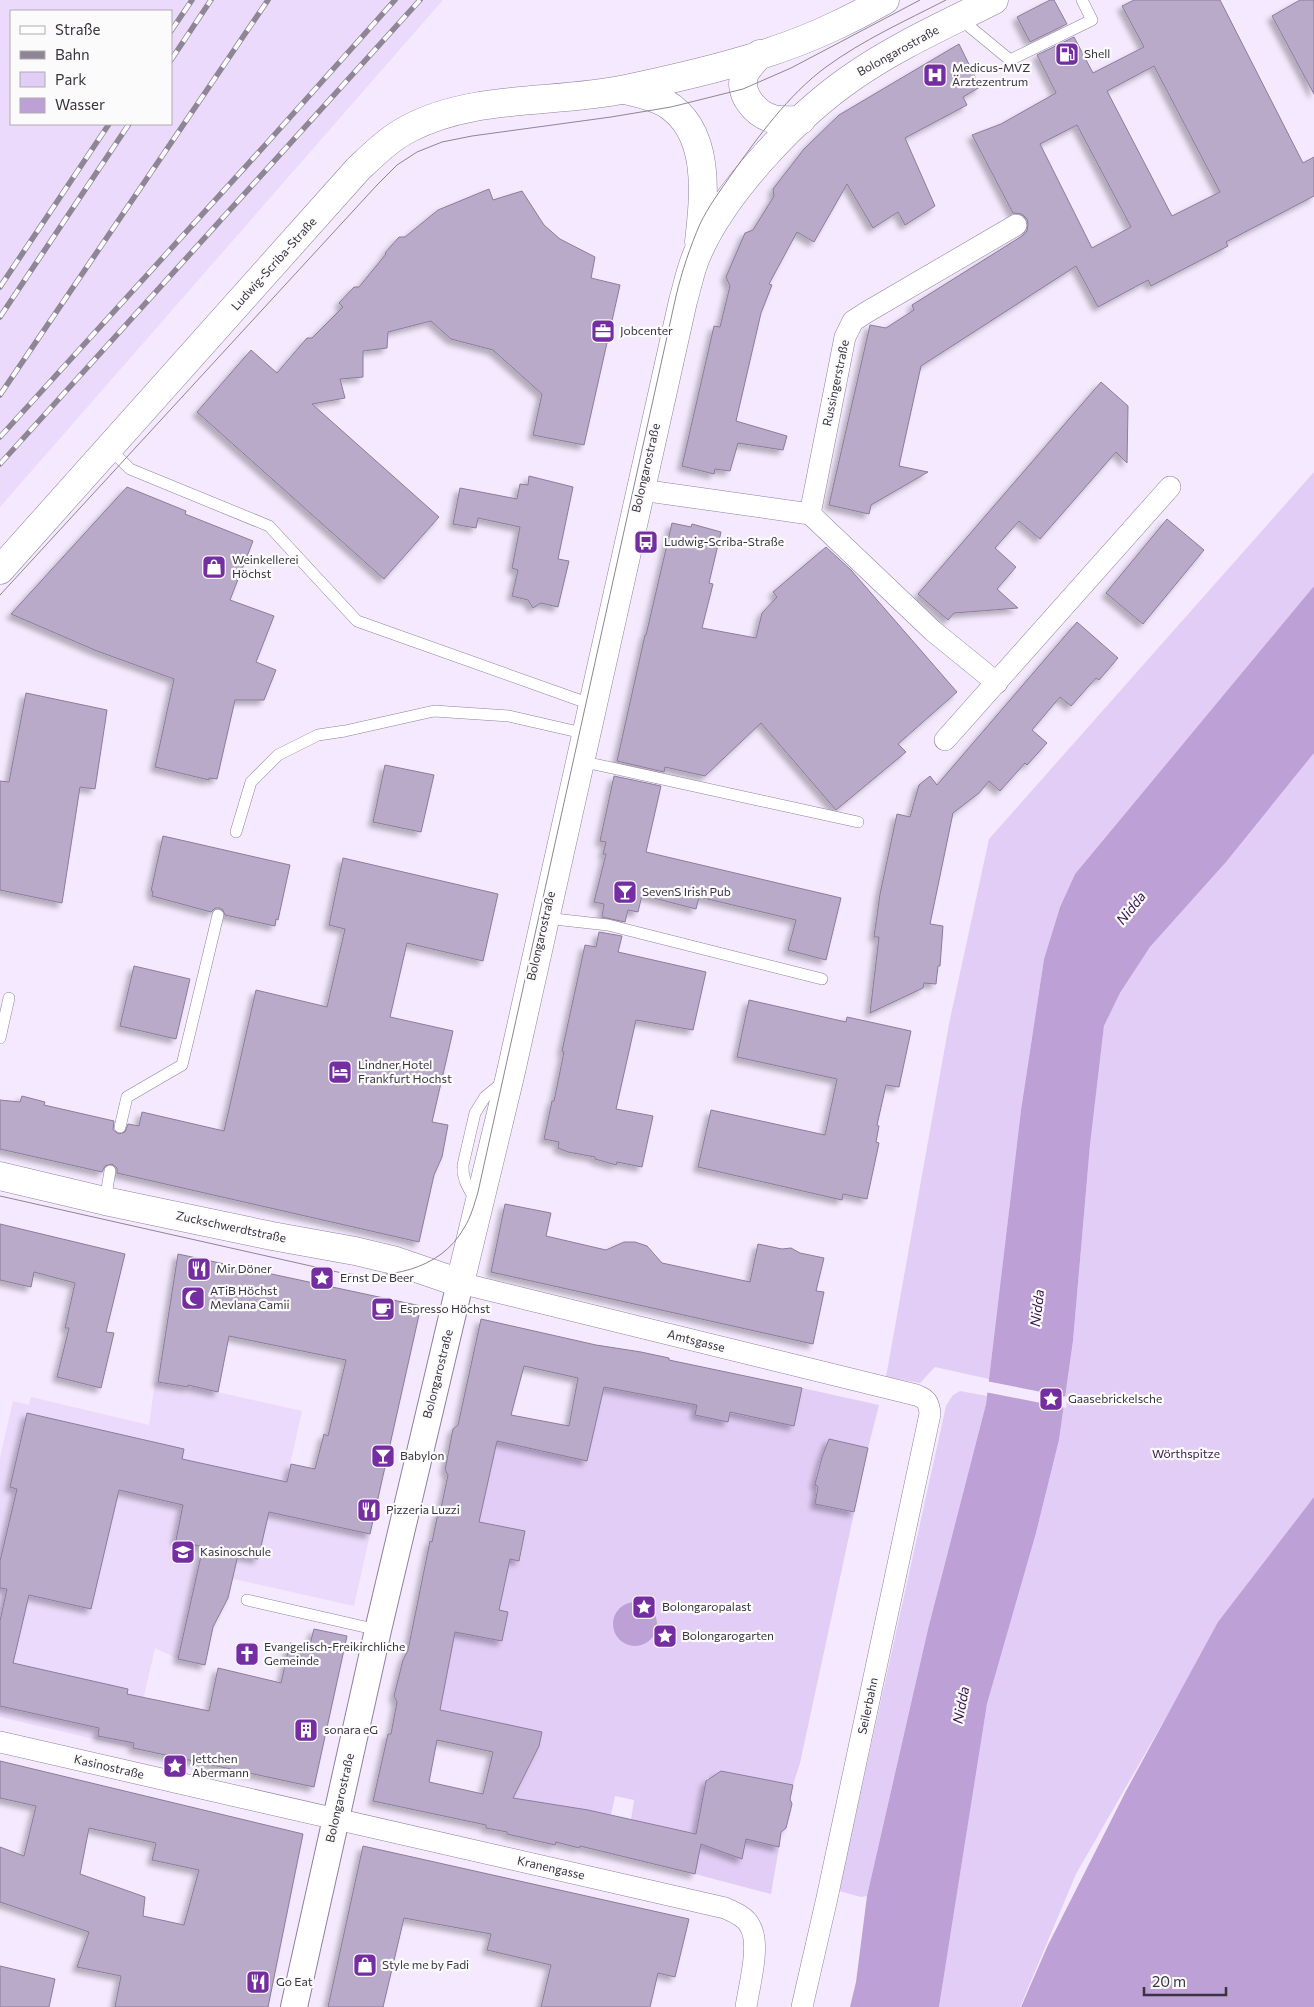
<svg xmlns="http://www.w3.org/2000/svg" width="1314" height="2007" font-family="Commissioner,sans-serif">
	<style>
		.built { fill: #ebdafb; fill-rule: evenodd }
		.green { fill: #e2cdf6 }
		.water { fill: #bda1d6 }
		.pier { fill: #f4e9fe }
		.building { fill: #baaaca; stroke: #8c7c9b; fill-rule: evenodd; filter: url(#shadow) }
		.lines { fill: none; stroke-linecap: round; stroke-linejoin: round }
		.service-casing { stroke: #90809f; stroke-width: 12 }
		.minor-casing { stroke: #90809f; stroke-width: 22 }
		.tertiary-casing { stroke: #90809f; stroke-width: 28 }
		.secondary-casing { stroke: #90809f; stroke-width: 29 }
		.service { stroke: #fff; stroke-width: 11 }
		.minor { stroke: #fff; stroke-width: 21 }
		.tertiary { stroke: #fff; stroke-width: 26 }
		.secondary { stroke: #fff; stroke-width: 28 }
		.tram { stroke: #8e8595; stroke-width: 1 }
		.rail-casing { stroke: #8e8595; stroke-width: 5.5 }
		.rail { stroke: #fbfbfb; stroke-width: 4; stroke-dasharray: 11; stroke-linecap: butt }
		.labels { text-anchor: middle; stroke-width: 4.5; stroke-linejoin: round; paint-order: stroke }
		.street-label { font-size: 12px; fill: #3a3340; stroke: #fbfbfb }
		.poi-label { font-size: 12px; fill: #3a3340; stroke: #fbfbfb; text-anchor: start }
		.park-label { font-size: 12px; fill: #3b1554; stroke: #fbfbfb }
		.water-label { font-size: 14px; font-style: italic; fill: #3b1655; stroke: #fbfbfb }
	</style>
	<defs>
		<filter id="shadow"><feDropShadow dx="-4.5" dy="4.5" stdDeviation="2.5" flood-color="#0004"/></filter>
	</defs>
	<rect width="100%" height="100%" fill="#f4e9fe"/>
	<g class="built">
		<path d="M0 0H443L0 507ZM171 11V124H11V11Z"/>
		<polygon points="155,1382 191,1388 191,1386 302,1411 279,1514 370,1534 354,1606 198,1571 178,1659 155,1648 132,1748 0,1717 0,1458 13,1401 29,1405 31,1397 149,1425"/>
	</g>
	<g class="green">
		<polygon points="1314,472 1314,586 1075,874 1060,907 1044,959 1021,1110 989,1379 935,1367 920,1383 886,1377 949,1024 989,839"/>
		<polygon points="1314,753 1314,1498 1212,1637 1076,1874 1020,2007 939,2007 987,1704 1036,1533 1059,1440 1073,1341 1090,1145 1104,1026 1120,993 1150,947 1229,859"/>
		<path d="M604 1387 697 1405 695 1415 727 1422 730 1413 794 1426 802 1388 879 1405 868 1448 829 1439C824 1451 814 1472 816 1485 816 1492 817 1496 815 1504L854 1513 800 1763 793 1785 723 1771 719 1773 716 1779 707 1778 703 1798 742 1858 746 1839 779 1847 771 1894 695 1874 703 1835 631 1820 634 1800 615 1796 611 1815 513 1798 539 1746 542 1732 440 1710 455 1632 502 1641 508 1612 499 1610 510 1559 520 1560 525 1531 479 1522 497 1441 587 1461Z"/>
		<polygon points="960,1391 987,1396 986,1404 928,1629 867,1896 861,1897 839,1891 946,1406 953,1395"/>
	</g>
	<g class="water">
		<polygon points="1314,586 1314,753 1227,861 1150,947 1120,993 1104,1026 1090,1145 1073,1341 1059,1440 1036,1533 987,1704 939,2007 850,2007 856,1982 867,1896 928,1629 986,1404 1021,1110 1044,959 1060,907 1075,874"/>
		<polygon points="1314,1497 1314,2007 1021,2007 1048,1945 1126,1791 1218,1622"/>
		<circle cx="635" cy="1624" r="22"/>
	</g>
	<polygon class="pier" points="986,1381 1067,1397 1066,1408 985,1392"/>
	<g class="building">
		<polygon points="1050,0 1054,0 1067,24 1030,42 1017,17"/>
		<path d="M1134 0H1220L1303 163 1314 157V196L1226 242 1228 246 1151 286 1148 280 1098 307 1076 266 921 366 899 466 928 472 871 505 869 514 829 505 870 325 886 328 914 310 912 305 1022 236 1027 231 1028 224 1027 219 1022 214 1013 213 972 135 1001 124 1056 93 1037 55 1074 37 1093 73 1144 47 1122 6ZM1154 66 1220 192 1172 216 1107 91ZM1077 125 1131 227 1092 248 1040 144Z"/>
		<polygon points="1300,0 1314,0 1314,94 1272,16"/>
		<polygon points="959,44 980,87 963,97 967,105 905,138 935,206 905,225 898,212 873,228 847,184 814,242 797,232 769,284 772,285 761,313 736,421 787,436 783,450 738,443 730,471 715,469 714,474 682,466 714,326 720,327 730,286 726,277 745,233 753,230 774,196 773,189 804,149 839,115"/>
		<polygon points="489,189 493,200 522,191 544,225 560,239 595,257 591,278 620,285 584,445 533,435 542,394 493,350 451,339 431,321 388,332 387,348 363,351 363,377 340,379 345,398 312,404 439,517 384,579 197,412 251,350 277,373 307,338 312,338 343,307 339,303 354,287 359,287 386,254 385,253 399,237 405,237 438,210"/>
		<polygon points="1101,382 1128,406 1127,463 1116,452 1040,539 1019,521 995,548 1016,567 997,589 1018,608 954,613 948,620 918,594"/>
		<polygon points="529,476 573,487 558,559 569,561 558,607 541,603 533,608 528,600 512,596 518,570 512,568 520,527 478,518 476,528 453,524 460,488 517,499 520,484 528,485"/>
		<polygon points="127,487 186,511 185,514 253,541 230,600 274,616 256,662 276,670 264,700 235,700 217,779 209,778 209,780 155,767 174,679 97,651 11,614"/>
		<polygon points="1167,519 1204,550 1143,624 1106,593"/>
		<polygon points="672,523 691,527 692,524 721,532 709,583 713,584 702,628 756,638 762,613 777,597 773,592 826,547 851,570 957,692 898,744 906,752 836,810 761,723 705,776 665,767 664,772 617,761 645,635 646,635"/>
		<polygon points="1077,622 1118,658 1099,680 1096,678 1071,706 1060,697 1032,730 1047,743 1027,765 1025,763 1000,791 989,781 979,793 953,813 930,924 943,926 940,966 938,966 936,984 924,983 923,988 870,1013 879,937 874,937 880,894 897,814 910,817 919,785 930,776 937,785"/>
		<polygon points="26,693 107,710 95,789 80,787 62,903 0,890 0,781 9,782"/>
		<polygon points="385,765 434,775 421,832 373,822"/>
		<polygon points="614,776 661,786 646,852 841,898 826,960 788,950 796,920 699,897 696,909 642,895 638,912 628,910 625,922 602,917 604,904 594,902 606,854 603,854 606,842 600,841"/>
		<polygon points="163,836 290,865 278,920 276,919 275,926 225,915 223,910 219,908 215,908 211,912 152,896 153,891 151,891"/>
		<polygon points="343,858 498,894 483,961 407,943 390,1017 453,1031 432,1122 448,1125 442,1157 434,1175 419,1242 117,1173 117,1168 112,1164 105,1166 102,1172 0,1149 0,1100 20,1102 22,1096 45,1102 44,1105 114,1121 113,1130 119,1134 125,1132 128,1124 139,1126 142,1112 224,1131 256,990 327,1007 345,929 329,925"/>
		<polygon points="599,932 622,936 618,952 706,972 693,1030 636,1020 616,1109 653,1116 642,1167 617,1162 616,1165 595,1159 595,1157 568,1152 558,1148 559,1142 544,1139 552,1101 554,1101 564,1052 562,1051 585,945 596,947"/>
		<polygon points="134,966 190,979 176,1039 120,1026"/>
		<polygon points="749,1000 846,1022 847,1017 911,1031 899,1087 886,1085 877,1125 879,1126 876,1142 879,1143 867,1199 843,1194 842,1200 698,1167 711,1110 825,1135 837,1079 737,1057"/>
		<polygon points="505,1204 551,1213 546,1236 606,1250 624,1242 635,1242 647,1246 662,1263 750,1282 758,1244 782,1249 791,1248 800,1253 824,1258 816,1291 824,1292 813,1344 491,1272"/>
		<polygon points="0,1224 125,1254 106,1332 114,1333 101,1388 57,1377 69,1328 65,1328 75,1283 34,1272 31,1287 0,1280"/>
		<polygon points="178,1254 421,1306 370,1534 269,1512 258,1559 238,1555 228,1598 213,1627 205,1665 178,1659 203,1547 176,1540 183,1505 119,1490 91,1609 29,1595 13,1663 128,1689 127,1694 209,1711 218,1668 281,1683 290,1643 309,1648 314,1629 347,1636 314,1787 133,1748 134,1743 98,1736 99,1728 0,1706 0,1621 7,1589 0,1588 0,1561 17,1489 10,1487 27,1413 184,1449 182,1459 287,1482 291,1464 315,1469 324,1434 328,1436 346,1360 229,1336 218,1392 188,1385 188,1387 158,1382"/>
		<path d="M481 1319 596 1345 641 1352 669 1358V1360L802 1388 794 1426 730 1412 728 1422 695 1415 697 1405 604 1387 587 1461 497 1441 479 1522 525 1531 519 1561 510 1559 499 1610 508 1612 502 1641 455 1632 440 1710 542 1732 539 1746 513 1798 588 1810 696 1834 706 1781 721 1771 793 1785 790 1799 792 1804 786 1828 781 1832 779 1847 746 1839 742 1859 701 1844 695 1874 580 1846 579 1848 556 1842 555 1845 507 1834V1832L486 1828V1825L373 1801 388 1734H391L397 1702 394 1696 403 1660 408 1650 430 1541 432 1542 438 1513H440L448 1475 445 1470 453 1429 458 1425ZM524 1366 578 1378 569 1426 511 1415ZM437 1740 493 1752 483 1794 429 1782Z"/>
		<polygon points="829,1439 868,1448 854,1512 815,1504 818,1487 815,1484 822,1457"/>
		<path d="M0 1761 303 1834 268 2007H115L121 1976 77 1967 89 1932 0 1902V1847L24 1856 36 1806 0 1798ZM89 1828 156 1843 152 1860 199 1870 184 1925 143 1916 145 1897 80 1874Z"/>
		<polygon points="363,1846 689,1919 675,1977 658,1973 650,2007 541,2007 551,1965 487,1950 491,1934 404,1918 383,2007 328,2007"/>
		<polygon points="0,1966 55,1979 49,2007 0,2007"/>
	</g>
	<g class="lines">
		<g class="service-casing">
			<g id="service">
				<polyline points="959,18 1010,60 1092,20 1082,0"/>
				<polyline points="110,449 130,469 269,526 357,621 593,705"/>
				<polyline points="580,761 858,822"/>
				<polyline points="236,832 251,782 278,755 318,735 345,731 434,711 509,716 587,734"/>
				<polyline points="545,918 608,925 822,979"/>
				<polyline points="0,1038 9,998"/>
				<polyline points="120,1127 127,1097 182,1065 218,915"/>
				<polyline points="105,1201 110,1171"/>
				<path d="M476 1201C469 1189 462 1180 463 1165L475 1113 485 1097 502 1083"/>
				<polyline points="247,1600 378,1630"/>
			</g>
		</g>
		<g class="minor-casing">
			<g id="minor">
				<polyline points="641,490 810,514 933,631 997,683"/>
				<polyline points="810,514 845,337 853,321 867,312 1016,225"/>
				<polyline points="945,740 1170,487"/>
				<path d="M460 1283 916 1395C927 1399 929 1403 930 1414L827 1898 802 2007"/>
				<path d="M0 1742 725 1908C734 1912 746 1917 750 1926 761 1944 749 1986 746 2007"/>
			</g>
		</g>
		<g class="tertiary-casing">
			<polyline id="tertiary" points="294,2007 378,1630 460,1283"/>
		</g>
		<g class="secondary-casing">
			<g id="secondary">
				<path d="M760 54C755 60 748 67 745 73 737 93 755 114 773 119 782 121 792 120 801 120"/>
				<path d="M625 90C638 93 653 96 665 103 712 131 704 197 699 242"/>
				<path d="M0 570 358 169C374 154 389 139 408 129 473 94 555 104 626 89 696 74 770 57 835 26 852 18 869 9 885 0"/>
				<path d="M0 1176 105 1201 272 1236 355 1251 393 1260 460 1283 510 1076 683 301C688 284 691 266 699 250 727 189 798 114 854 76 897 46 947 24 994 0"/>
			</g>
		</g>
		<use href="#service" class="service"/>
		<use href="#minor" class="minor"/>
		<use href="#tertiary" class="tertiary"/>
		<use href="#secondary" class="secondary"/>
		<g class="tram">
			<polyline points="0,595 377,185 397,165 417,152 442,142 472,136 611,117 671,107 743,89 791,68 920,0"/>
			<path d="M0 1196 342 1273C386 1280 440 1271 464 1228 471 1217 474 1205 478 1192L676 296C682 271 690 247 700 224 708 207 720 191 731 175 758 137 788 95 826 67 863 40 905 21 946 0"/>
		</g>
		<g class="rail-casing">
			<g id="rail">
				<polyline points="171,31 192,0"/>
				<polyline points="171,60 211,0"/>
				<polyline points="0,287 109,124"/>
				<polyline points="0,317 129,124"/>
				<polyline points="0,395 268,0"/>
				<polyline points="0,437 267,143 395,0"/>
				<polyline points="0,464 420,0"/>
			</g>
		</g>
		<use href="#rail" class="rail"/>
	</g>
	<defs>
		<g id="fuel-square" transform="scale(1.25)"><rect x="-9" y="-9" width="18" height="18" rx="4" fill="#742ea2" stroke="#fbfbfb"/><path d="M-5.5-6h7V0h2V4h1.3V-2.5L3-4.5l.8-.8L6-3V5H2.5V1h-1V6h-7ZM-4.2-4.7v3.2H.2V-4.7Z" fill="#fff"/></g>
		<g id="hospital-square" transform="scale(1.25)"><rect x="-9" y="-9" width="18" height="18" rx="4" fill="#742ea2" stroke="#fbfbfb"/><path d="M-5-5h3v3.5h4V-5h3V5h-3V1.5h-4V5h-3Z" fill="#fff"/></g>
		<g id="office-square" transform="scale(1.25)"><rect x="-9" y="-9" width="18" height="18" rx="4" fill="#742ea2" stroke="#fbfbfb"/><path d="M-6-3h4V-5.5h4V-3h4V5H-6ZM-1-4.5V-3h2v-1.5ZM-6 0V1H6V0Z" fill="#fff"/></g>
		<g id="bus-square" transform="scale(1.25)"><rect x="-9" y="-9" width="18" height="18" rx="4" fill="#742ea2" stroke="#fbfbfb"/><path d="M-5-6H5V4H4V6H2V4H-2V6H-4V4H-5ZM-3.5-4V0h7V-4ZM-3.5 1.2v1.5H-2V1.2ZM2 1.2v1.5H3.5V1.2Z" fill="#fff"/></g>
		<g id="shop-square" transform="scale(1.25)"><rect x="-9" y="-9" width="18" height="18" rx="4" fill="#742ea2" stroke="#fbfbfb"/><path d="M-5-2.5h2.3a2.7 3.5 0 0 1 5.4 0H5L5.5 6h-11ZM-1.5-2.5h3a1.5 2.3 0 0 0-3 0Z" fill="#fff"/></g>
		<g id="bar-square" transform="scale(1.25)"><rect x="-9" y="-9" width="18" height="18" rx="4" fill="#742ea2" stroke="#fbfbfb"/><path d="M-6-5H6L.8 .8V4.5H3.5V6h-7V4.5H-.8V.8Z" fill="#fff"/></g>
		<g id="hotel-square" transform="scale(1.25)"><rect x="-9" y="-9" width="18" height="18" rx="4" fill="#742ea2" stroke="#fbfbfb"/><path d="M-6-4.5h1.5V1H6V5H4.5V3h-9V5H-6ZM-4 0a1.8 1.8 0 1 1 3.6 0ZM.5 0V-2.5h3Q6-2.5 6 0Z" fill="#fff"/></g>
		<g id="restaurant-square" transform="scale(1.25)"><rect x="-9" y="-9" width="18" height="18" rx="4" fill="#742ea2" stroke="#fbfbfb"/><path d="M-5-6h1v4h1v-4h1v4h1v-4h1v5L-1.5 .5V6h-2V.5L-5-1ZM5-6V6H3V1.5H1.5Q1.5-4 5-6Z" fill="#fff"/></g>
		<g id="sight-square" transform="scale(1.25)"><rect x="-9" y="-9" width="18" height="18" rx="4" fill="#742ea2" stroke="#fbfbfb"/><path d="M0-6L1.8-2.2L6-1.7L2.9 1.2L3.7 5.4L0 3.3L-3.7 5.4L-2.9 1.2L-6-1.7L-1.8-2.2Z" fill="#fff"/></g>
		<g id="mosque-square" transform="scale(1.25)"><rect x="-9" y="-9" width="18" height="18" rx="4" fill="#742ea2" stroke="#fbfbfb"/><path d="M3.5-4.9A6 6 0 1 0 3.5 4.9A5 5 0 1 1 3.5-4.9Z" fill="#fff"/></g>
		<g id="cafe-square" transform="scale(1.25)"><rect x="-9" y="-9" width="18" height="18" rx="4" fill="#742ea2" stroke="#fbfbfb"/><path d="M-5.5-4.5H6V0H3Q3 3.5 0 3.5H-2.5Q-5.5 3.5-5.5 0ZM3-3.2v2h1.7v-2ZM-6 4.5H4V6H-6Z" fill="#fff"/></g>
		<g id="school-square" transform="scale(1.25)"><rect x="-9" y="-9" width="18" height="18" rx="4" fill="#742ea2" stroke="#fbfbfb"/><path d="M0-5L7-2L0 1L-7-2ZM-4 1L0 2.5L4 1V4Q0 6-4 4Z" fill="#fff"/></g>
		<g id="church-square" transform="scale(1.25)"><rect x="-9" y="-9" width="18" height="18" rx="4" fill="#742ea2" stroke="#fbfbfb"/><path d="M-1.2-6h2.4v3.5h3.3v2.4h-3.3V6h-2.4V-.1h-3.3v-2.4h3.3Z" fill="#fff"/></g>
		<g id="building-square" transform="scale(1.25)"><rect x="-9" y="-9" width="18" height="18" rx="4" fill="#742ea2" stroke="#fbfbfb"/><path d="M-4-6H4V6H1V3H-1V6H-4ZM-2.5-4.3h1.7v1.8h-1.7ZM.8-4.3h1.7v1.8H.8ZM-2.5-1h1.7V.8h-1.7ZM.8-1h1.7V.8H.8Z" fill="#fff"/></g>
	</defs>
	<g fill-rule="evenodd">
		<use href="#fuel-square" x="1067" y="54"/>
		<use href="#hospital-square" x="935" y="75"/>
		<use href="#office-square" x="603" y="331"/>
		<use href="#bus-square" x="646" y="542"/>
		<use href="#shop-square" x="214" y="567"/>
		<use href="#bar-square" x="625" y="892"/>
		<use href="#hotel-square" x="340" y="1072"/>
		<use href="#restaurant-square" x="199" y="1269"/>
		<use href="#sight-square" x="322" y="1278"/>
		<use href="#mosque-square" x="193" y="1298"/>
		<use href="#cafe-square" x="383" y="1309"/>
		<use href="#sight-square" x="1051" y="1399"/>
		<use href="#bar-square" x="383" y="1456"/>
		<use href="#restaurant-square" x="369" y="1510"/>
		<use href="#school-square" x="183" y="1552"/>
		<use href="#sight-square" x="644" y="1607"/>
		<use href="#sight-square" x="665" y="1636"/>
		<use href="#church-square" x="247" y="1654"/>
		<use href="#building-square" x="306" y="1730"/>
		<use href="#sight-square" x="175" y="1766"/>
		<use href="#shop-square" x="365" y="1965"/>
		<use href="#restaurant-square" x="258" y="1982"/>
	</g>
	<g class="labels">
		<g class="street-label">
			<text transform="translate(898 51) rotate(-29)" y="4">Bolongarostraße</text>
			<text transform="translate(274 264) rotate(-48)" y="4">Ludwig-Scriba-Straße</text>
			<text transform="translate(836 383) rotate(-78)" y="4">Russingerstraße</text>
			<text transform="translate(646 468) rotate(-77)" y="4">Bolongarostraße</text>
			<text transform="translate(541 936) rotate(-77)" y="4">Bolongarostraße</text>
			<text transform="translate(231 1227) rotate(12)" y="4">Zuckschwerdtstraße</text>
			<text transform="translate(696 1341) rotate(14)" y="4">Amtsgasse</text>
			<text transform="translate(438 1374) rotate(-76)" y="4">Bolongarostraße</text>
			<text transform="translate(868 1706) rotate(-78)" y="4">Seilerbahn</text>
			<text transform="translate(109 1767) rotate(13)" y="4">Kasinostraße</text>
			<text transform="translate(340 1798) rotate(-77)" y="4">Bolongarostraße</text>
			<text transform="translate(551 1868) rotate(13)" y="4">Kranengasse</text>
		</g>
		<g class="poi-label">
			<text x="1084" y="58">Shell</text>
			<text x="952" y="72">Medicus-MVZ<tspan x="952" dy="14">Ärztezentrum</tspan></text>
			<text x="620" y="335">Jobcenter</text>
			<text x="664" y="546">Ludwig-Scriba-Straße</text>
			<text x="232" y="564">Weinkellerei<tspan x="232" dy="14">Höchst</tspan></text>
			<text x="642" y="896">SevenS Irish Pub</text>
			<text x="358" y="1069">Lindner Hotel<tspan x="358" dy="14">Frankfurt Hochst</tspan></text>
			<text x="216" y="1273">Mir Döner</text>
			<text x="340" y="1282">Ernst De Beer</text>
			<text x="210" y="1295">ATiB Höchst<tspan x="210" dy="14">Mevlana Camii</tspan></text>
			<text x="400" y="1313">Espresso Höchst</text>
			<text x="1068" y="1403">Gaasebrickelsche</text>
			<text x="400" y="1460">Babylon</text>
			<text x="386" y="1514">Pizzeria Luzzi</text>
			<text x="200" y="1556">Kasinoschule</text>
			<text x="662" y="1611">Bolongaropalast</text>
			<text x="682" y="1640">Bolongarogarten</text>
			<text x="264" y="1651">Evangelisch-Freikirchliche<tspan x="264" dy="14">Gemeinde</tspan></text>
			<text x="324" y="1734">sonara eG</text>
			<text x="192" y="1763">Jettchen<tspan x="192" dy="14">Abermann</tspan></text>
			<text x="382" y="1969">Style me by Fadi</text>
			<text x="276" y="1986">Go Eat</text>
		</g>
		<g class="park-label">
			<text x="1186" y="1458">Wörthspitze</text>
		</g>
		<g class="water-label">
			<text transform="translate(1131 908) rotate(-51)" y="5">Nidda</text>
			<text transform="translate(1037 1308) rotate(-83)" y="5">Nidda</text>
			<text transform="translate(961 1705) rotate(-79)" y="5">Nidda</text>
		</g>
	</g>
	<rect x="10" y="10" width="162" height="115" fill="#fbfbfb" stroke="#aeabb0"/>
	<rect x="20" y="26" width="25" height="8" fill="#ffffff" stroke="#aeabb0"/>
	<text x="55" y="35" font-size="15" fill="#3a3340">Straße</text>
	<rect x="20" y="51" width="25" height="8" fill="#8e8595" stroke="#aeabb0"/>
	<text x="55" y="60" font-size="15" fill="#3a3340">Bahn</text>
	<rect x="20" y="72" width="25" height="15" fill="#e2cdf6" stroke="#aeabb0"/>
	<text x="55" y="85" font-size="15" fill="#3a3340">Park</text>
	<rect x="20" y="98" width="25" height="15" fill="#bda1d6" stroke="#aeabb0"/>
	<text x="55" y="110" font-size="15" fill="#3a3340">Wasser</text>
	<path d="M1144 1987v8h82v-8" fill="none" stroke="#3a3340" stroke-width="2.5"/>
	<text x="1152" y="1987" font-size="15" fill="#3a3340" stroke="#fbfbfb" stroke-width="4" paint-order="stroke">20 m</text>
</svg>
